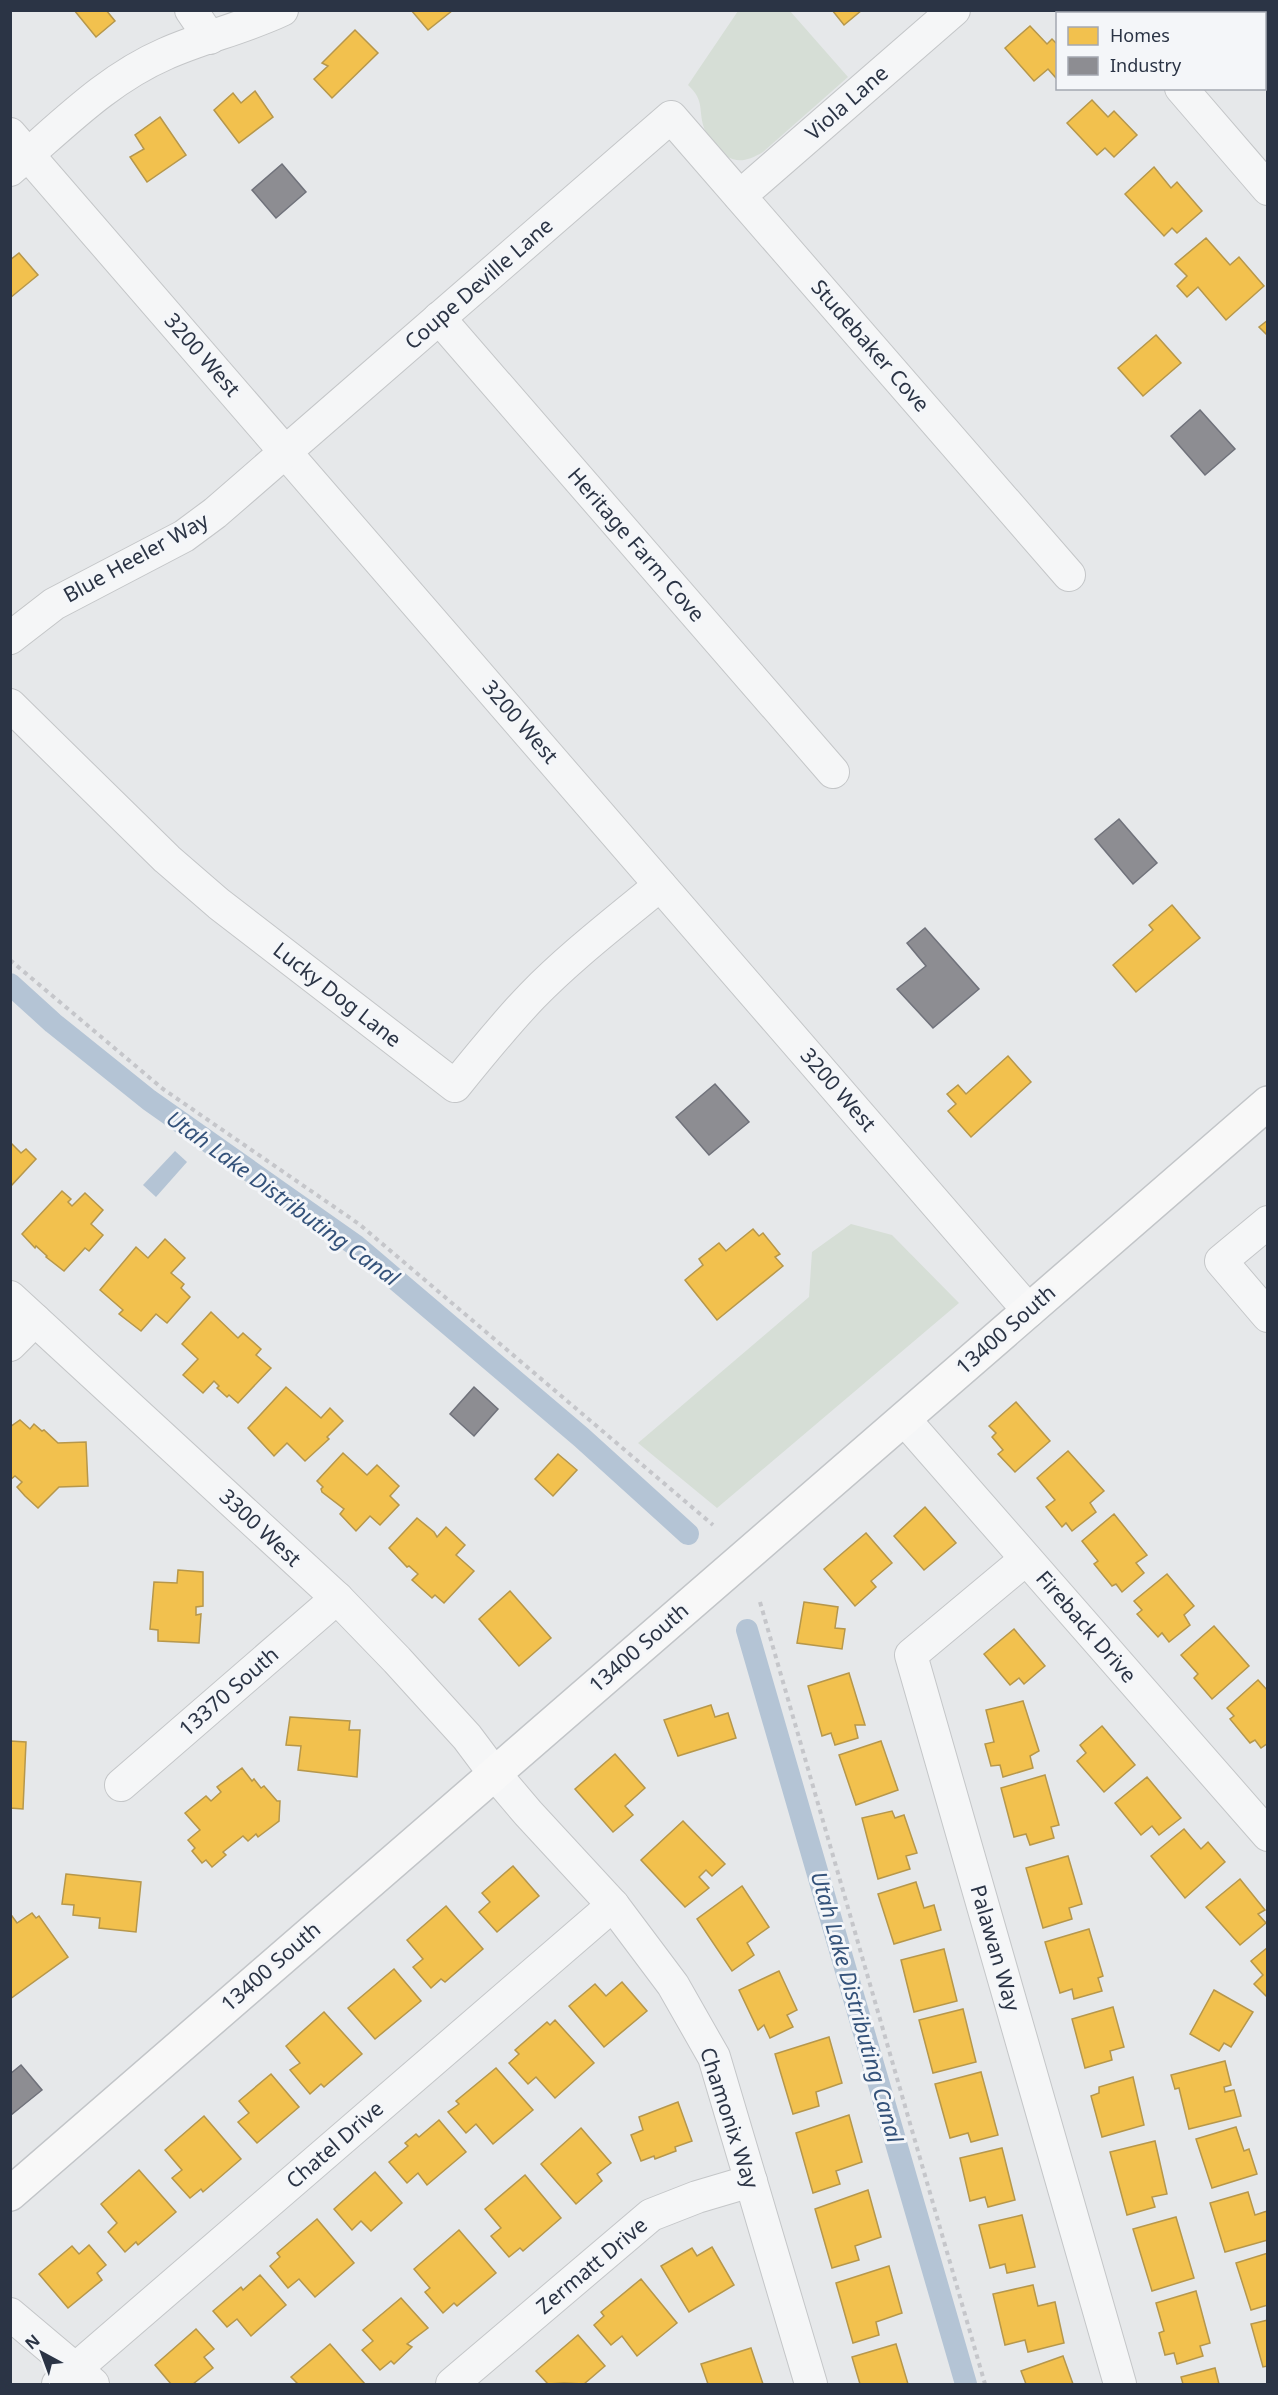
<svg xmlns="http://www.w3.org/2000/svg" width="1278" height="2395" font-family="'Noto Sans',sans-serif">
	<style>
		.green { fill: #d6ded6 }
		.water { fill: #b4c4d5 }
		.homes { fill: #f2c14e; stroke: #b6974b; stroke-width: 1.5 }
		.industry { fill: #8d8d92; stroke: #70727b; stroke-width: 1.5 }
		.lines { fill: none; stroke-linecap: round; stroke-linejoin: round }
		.canal { stroke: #b4c4d5; stroke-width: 22 }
		.minor-casing { stroke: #c4c6c8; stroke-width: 34 }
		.major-casing { stroke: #c2c5c8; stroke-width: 36 }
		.path { stroke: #c5c6ca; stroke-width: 4; stroke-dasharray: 4.5 4.5; stroke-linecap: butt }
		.minor { stroke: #f5f6f7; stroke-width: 32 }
		.major { stroke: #f8f8f8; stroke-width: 33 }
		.labels { text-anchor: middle; stroke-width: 6; stroke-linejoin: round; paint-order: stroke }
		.street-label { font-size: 21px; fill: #2b3445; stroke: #f4f6f9 }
		.water-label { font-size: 22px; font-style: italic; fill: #34527a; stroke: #f4f6f9 }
	</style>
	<rect width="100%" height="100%" fill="#e6e8ea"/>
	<g class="green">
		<path d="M738 11H790L848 77 763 152C742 165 729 163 714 144 710 139 706 134 704 128 698 109 705 101 688 85Z"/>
		<polygon points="851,1224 892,1235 959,1303 717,1508 638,1443 809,1297 812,1252"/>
	</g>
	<polygon class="water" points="175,1151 187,1162 156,1197 143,1185"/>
	<g class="homes">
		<polygon points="74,10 106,10 115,21 96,37"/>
		<polygon points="411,10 453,10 428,30"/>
		<polygon points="832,10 862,10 844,25"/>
		<polygon points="1205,10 1240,10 1243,14 1201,14"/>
		<polygon points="1030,26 1047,44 1052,39 1058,45 1058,77 1056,78 1048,69 1034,81 1005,48"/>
		<polygon points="355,30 378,53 332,98 314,79 328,66 322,63"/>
		<polygon points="1264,38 1268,41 1268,74 1264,77"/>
		<polygon points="255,91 273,117 239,143 214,110 233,93 241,103"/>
		<polygon points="1092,100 1108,117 1114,111 1137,135 1114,157 1105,148 1097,155 1067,123"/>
		<polygon points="160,117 186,155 147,182 130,157 144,149 135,135"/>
		<polygon points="1154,167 1171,188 1177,182 1202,211 1177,233 1172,228 1164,236 1125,194"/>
		<polygon points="1206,238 1230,265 1239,257 1264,286 1226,320 1198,287 1187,297 1177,286 1187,276 1175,264"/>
		<polygon points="19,253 38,275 10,298 10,260"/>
		<polygon points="1268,320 1268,336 1259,327"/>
		<polygon points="1156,335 1181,363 1143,396 1118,368"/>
		<polygon points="1172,905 1200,938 1136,992 1113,965 1153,930 1149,925"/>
		<polygon points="1008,1056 1031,1082 971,1137 948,1111 956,1104 947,1094 958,1085 966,1094"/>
		<polygon points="10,1142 21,1153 26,1149 36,1159 10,1187"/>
		<polygon points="62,1191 71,1199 68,1202 72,1206 85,1193 103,1210 91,1224 103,1235 89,1251 85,1248 64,1271 46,1257 47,1256 36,1246 35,1248 22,1234"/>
		<polygon points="753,1229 759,1236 763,1233 780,1254 775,1257 783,1266 717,1320 685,1280 703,1265 699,1259 719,1243 726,1251"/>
		<polygon points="165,1239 185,1258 171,1273 184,1284 181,1288 190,1297 167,1323 156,1314 141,1331 119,1314 123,1310 100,1290 136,1247 148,1258"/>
		<polygon points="211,1312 238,1338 243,1333 261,1349 256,1355 271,1368 238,1403 229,1395 227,1397 217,1388 219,1386 214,1381 203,1393 183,1375 198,1359 182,1344"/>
		<polygon points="286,1387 321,1418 330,1408 343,1421 327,1437 329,1439 305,1461 287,1443 274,1456 248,1428"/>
		<polygon points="1016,1402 1050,1441 1015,1472 998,1454 1003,1450 992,1437 996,1433 989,1426"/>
		<polygon points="20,1420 30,1429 34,1424 42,1431 44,1430 58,1443 86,1442 88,1486 59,1487 38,1508 25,1496 17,1487 22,1482 15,1476 10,1480 10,1427"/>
		<polygon points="1068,1451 1104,1491 1090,1503 1096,1512 1072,1531 1066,1523 1062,1527 1046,1507 1055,1500 1037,1478"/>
		<polygon points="343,1453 367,1475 377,1465 399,1486 390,1496 399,1505 380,1525 370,1516 356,1531 340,1514 344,1509 322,1492 321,1489 323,1487 317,1481"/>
		<polygon points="558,1454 577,1470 553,1496 535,1479"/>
		<polygon points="925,1507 956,1543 924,1570 894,1536"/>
		<polygon points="1114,1514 1147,1555 1136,1563 1144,1573 1122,1592 1116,1584 1112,1586 1094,1564 1098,1561 1082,1541"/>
		<polygon points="417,1518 434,1532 437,1537 446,1527 465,1545 456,1555 474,1571 444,1603 435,1595 432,1598 412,1580 418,1574 409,1566 407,1567 389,1548"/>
		<polygon points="866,1533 892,1563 871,1581 876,1587 855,1606 824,1569"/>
		<polygon points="178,1570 203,1572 203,1606 196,1607 196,1615 201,1614 199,1643 158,1641 158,1630 150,1629 154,1582 177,1583"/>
		<polygon points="1167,1574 1194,1606 1184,1615 1190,1625 1169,1642 1162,1633 1158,1637 1137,1614 1142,1610 1134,1601"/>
		<polygon points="510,1591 551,1638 519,1666 479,1619"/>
		<polygon points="804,1602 838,1607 835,1628 845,1629 842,1649 797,1643"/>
		<polygon points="1214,1626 1249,1666 1212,1699 1194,1678 1198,1674 1181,1655"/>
		<polygon points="1014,1629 1045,1666 1024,1684 1019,1678 1010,1685 984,1654"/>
		<polygon points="849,1673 865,1725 855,1725 858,1738 835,1745 831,1733 822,1736 808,1686"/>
		<polygon points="1258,1680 1268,1691 1268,1743 1261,1748 1255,1740 1250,1743 1230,1719 1234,1716 1227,1708"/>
		<polygon points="1023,1701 1039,1751 1030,1756 1033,1768 1003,1777 1000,1765 991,1766 985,1744 994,1742 986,1710"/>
		<polygon points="711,1705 715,1717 728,1713 736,1738 678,1756 664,1720"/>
		<polygon points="290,1717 350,1721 349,1730 360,1730 357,1777 298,1770 301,1746 286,1745"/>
		<polygon points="1102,1726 1135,1765 1104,1792 1077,1761 1086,1753 1080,1745"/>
		<polygon points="10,1741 26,1742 23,1809 10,1808"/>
		<polygon points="881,1741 898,1790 856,1805 839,1755"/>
		<polygon points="615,1754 645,1788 625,1806 633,1815 613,1832 575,1789"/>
		<polygon points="242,1768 252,1781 254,1779 261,1788 264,1786 277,1801 280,1801 279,1821 258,1837 256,1834 248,1841 243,1836 223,1852 226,1855 212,1867 206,1860 202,1863 192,1851 195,1848 188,1840 200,1830 185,1813 206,1796 211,1801 221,1792 217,1787"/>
		<polygon points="1045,1775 1059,1825 1051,1827 1054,1838 1030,1845 1026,1834 1014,1837 1001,1788"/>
		<polygon points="1147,1777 1181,1818 1159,1835 1152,1826 1141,1835 1115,1803"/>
		<polygon points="892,1811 895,1818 904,1815 917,1853 906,1856 910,1869 878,1879 862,1818"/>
		<polygon points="683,1821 725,1864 712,1876 706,1870 699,1877 709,1888 685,1907 641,1860"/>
		<polygon points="1184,1829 1201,1849 1208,1842 1225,1862 1185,1898 1151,1856"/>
		<polygon points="1068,1856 1082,1904 1069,1908 1072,1919 1043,1928 1026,1868"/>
		<polygon points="513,1866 539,1896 497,1932 479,1912 490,1902 482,1893"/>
		<polygon points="66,1874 141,1882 136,1932 99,1928 100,1918 73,1915 74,1905 62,1904"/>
		<polygon points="1240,1879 1265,1910 1258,1914 1266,1923 1240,1945 1206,1907"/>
		<polygon points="916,1882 924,1908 934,1905 941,1930 894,1944 878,1894"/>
		<polygon points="742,1886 769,1927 747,1943 754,1955 732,1971 697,1919"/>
		<polygon points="446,1906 483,1949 445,1982 441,1979 431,1988 413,1967 423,1959 407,1940"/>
		<polygon points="32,1913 36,1918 39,1916 68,1957 10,1999 10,1917 12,1916 17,1923"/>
		<polygon points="1089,1929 1103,1976 1098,1978 1102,1991 1074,1999 1072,1989 1060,1993 1045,1942"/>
		<polygon points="1268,1947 1268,1998 1254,1984 1263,1975 1251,1961"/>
		<polygon points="944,1949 957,2001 914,2012 901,1960"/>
		<polygon points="394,1969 421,2001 375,2039 348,2008"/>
		<polygon points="779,1971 797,2010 787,2015 793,2027 770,2038 764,2025 758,2030 739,1990"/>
		<polygon points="622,1982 647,2011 604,2047 569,2006 595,1984 606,1996"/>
		<polygon points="1214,1990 1253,2012 1231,2047 1224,2043 1219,2051 1190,2034"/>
		<polygon points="1113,2007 1124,2047 1110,2051 1112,2060 1085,2068 1072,2019"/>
		<polygon points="963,2009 976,2062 933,2073 919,2020"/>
		<polygon points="324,2012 362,2054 324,2087 321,2084 310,2094 290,2070 300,2063 286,2046"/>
		<polygon points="555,2020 594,2063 555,2098 536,2077 528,2084 509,2063 519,2054 515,2050 547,2022 550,2025"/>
		<polygon points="829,2037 842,2083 816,2092 819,2106 793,2114 775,2054"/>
		<polygon points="1225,2061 1231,2085 1224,2087 1225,2092 1234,2090 1241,2116 1189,2129 1179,2088 1175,2089 1171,2075"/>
		<polygon points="496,2068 533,2110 493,2144 476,2124 466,2133 448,2112 459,2104 456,2101"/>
		<polygon points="981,2072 998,2135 971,2142 968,2133 950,2138 935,2084"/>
		<polygon points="271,2074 299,2107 257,2143 238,2122 249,2113 239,2101"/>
		<polygon points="1133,2077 1144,2125 1102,2137 1091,2096 1099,2093 1099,2087"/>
		<polygon points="678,2102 692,2141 675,2147 676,2151 655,2159 654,2156 641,2161 631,2135 643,2130 639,2117"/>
		<polygon points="849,2115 862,2162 836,2171 840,2184 813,2193 796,2133"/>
		<polygon points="204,2116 241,2159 203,2192 201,2189 190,2198 172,2178 182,2170 165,2150"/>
		<polygon points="439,2120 466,2152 427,2185 418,2173 407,2183 389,2162 408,2146 405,2143 416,2134 419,2137"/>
		<polygon points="1236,2127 1244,2151 1249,2149 1257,2174 1212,2188 1196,2139"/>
		<polygon points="581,2128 611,2163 597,2174 602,2181 576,2204 541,2164"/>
		<polygon points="1155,2141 1167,2194 1152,2197 1155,2207 1127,2215 1110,2152"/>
		<polygon points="1002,2148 1015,2200 988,2207 985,2197 970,2201 960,2158"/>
		<polygon points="139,2170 176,2212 138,2245 136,2242 125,2252 108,2232 117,2223 101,2204"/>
		<polygon points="375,2172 402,2203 371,2231 361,2221 352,2230 334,2209"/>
		<polygon points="525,2175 561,2218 523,2251 520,2248 509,2257 491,2236 501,2228 485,2209"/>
		<polygon points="868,2190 881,2237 855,2246 859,2260 832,2268 815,2209"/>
		<polygon points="1248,2192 1255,2215 1267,2211 1268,2240 1225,2252 1210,2203"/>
		<polygon points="1022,2215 1035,2267 1007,2273 1005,2264 990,2268 979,2225"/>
		<polygon points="1176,2217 1194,2278 1152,2291 1133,2229"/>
		<polygon points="317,2219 354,2263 315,2297 299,2279 288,2288 270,2266 280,2257 277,2253"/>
		<polygon points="459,2230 496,2273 457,2306 454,2303 443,2313 425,2292 430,2288 414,2269"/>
		<polygon points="89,2245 106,2265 97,2273 102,2280 68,2308 39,2274 72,2246 79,2254"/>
		<polygon points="712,2247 734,2285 689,2312 661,2266 692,2248 697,2256"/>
		<polygon points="1268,2253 1268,2305 1251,2310 1236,2263"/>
		<polygon points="889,2266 902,2313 876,2322 879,2335 853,2343 836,2283"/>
		<polygon points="260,2275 286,2305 251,2336 237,2319 227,2327 213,2311 241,2287 243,2290"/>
		<polygon points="641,2279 677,2323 637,2356 622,2336 611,2345 594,2325 604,2316 601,2312"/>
		<polygon points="1033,2285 1038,2306 1055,2302 1064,2343 1028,2352 1025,2340 1005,2345 993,2294"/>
		<polygon points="1196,2291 1210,2343 1200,2346 1203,2356 1177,2364 1174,2353 1165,2355 1159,2333 1164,2331 1156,2303"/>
		<polygon points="401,2298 428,2328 407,2344 412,2347 394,2364 391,2361 380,2370 362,2350 373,2341 363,2330"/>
		<polygon points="1268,2320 1268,2366 1263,2367 1251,2324"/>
		<polygon points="196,2329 214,2349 204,2357 213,2368 193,2384 171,2384 155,2365"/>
		<polygon points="578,2335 605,2366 584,2384 564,2383 548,2384 536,2371"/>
		<polygon points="330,2344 365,2384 298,2384 291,2377"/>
		<polygon points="896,2344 908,2384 860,2384 852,2357"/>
		<polygon points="751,2348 763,2384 708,2384 701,2364"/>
		<polygon points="1063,2356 1073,2384 1026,2384 1021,2371"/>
		<polygon points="1215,2368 1219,2384 1183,2384 1181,2377"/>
	</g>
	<g class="industry">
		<polygon points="282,164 306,192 276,218 252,190"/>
		<polygon points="1200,410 1235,449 1205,475 1171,436"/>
		<polygon points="1119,819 1157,863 1133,884 1095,839"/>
		<polygon points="925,928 979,989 933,1028 897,989 926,966 907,943"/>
		<polygon points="715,1084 749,1122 709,1155 676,1117"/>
		<polygon points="474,1387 498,1409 474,1436 450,1414"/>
		<polygon points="21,2065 42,2090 11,2115 10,2074"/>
	</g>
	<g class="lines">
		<g class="canal">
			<polyline points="10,984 53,1023 149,1100 355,1245 581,1437 688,1534"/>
			<polyline points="747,1630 966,2384"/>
		</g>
		<g class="minor-casing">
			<g id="minor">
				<polyline points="191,10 210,38"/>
				<polyline points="1113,10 1116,14"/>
				<polyline points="1181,88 1268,189"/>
				<polyline points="10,134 1029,1311"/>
				<path d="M10 170C60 128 105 80 165 54 203 37 244 28 282 10"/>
				<polyline points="740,196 954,10"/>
				<polyline points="439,318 833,772"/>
				<polyline points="10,638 54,604 184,536 215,513 671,117 1069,575"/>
				<path d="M10 705 167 859 219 904 455 1086C480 1055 505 1024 532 996 572 955 617 921 660 885"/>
				<polyline points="1268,1222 1221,1261 1268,1316"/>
				<polyline points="10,1297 337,1598 397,1660 467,1737 494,1773 528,1813 613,1905 673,1985 714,2057 811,2384"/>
				<polyline points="10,1345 35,1320"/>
				<polyline points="904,1419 1268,1835"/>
				<polyline points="1026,1559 911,1655 1120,2384"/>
				<polyline points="121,1785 337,1598"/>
				<polyline points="10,2314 93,2384"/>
				<polyline points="58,2384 613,1905"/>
				<polyline points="452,2384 651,2215 697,2197 751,2181"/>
			</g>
		</g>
		<g class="major-casing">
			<polyline id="major" points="10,2194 1268,1103"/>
		</g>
		<g class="path">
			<polyline points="10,960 163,1089 359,1224 713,1525"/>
			<polyline points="760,1602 985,2384"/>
		</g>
		<use href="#minor" class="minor"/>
		<use href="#major" class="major"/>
	</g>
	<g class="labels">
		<g class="street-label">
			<text transform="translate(847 103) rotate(-41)" y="7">Viola Lane</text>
			<text transform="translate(479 284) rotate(-41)" y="7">Coupe Deville Lane</text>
			<text transform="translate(870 346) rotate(49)" y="7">Studebaker Cove</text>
			<text transform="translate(202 355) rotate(49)" y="7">3200 West</text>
			<text transform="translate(636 545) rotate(49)" y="7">Heritage Farm Cove</text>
			<text transform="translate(136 558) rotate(-29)" y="7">Blue Heeler Way</text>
			<text transform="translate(520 722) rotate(49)" y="7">3200 West</text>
			<text transform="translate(337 995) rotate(38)" y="7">Lucky Dog Lane</text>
			<text transform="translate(838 1090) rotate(49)" y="7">3200 West</text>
			<text transform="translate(1006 1330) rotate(-41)" y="7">13400 South</text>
			<text transform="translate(260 1528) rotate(43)" y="7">3300 West</text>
			<text transform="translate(1086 1627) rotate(49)" y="7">Fireback Drive</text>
			<text transform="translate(639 1648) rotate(-41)" y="7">13400 South</text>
			<text transform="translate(229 1692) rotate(-41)" y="7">13370 South</text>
			<text transform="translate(995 1948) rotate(74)" y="7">Palawan Way</text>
			<text transform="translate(271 1967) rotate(-41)" y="7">13400 South</text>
			<text transform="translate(729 2118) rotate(72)" y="7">Chamonix Way</text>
			<text transform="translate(335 2145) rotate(-41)" y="7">Chatel Drive</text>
			<text transform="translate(592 2266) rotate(-40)" y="7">Zermatt Drive</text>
		</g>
		<g class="water-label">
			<text transform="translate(283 1198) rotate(36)" y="8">Utah Lake Distributing Canal</text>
			<text transform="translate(857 2007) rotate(74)" y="8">Utah Lake Distributing Canal</text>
		</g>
	</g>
	<rect width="1278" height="2395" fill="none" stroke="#2b3445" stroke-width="24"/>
	<rect x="1056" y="12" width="210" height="78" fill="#f4f6f9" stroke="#a4a8b1" stroke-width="1.5"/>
	<rect x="1068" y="27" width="30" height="18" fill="#f2c14e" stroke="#a4a8b1" stroke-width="1.5"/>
	<text x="1110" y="42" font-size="18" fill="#2b3445">Homes</text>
	<rect x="1068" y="57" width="30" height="18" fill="#8d8d92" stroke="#a4a8b1" stroke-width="1.5"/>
	<text x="1110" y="72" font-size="18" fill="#2b3445">Industry</text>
	<g transform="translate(42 2353) rotate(319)" stroke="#f4f6f9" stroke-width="4.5" paint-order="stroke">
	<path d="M0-4.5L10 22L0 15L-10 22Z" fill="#2b3445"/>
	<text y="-9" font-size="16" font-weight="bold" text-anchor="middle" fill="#2b3445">N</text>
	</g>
</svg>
